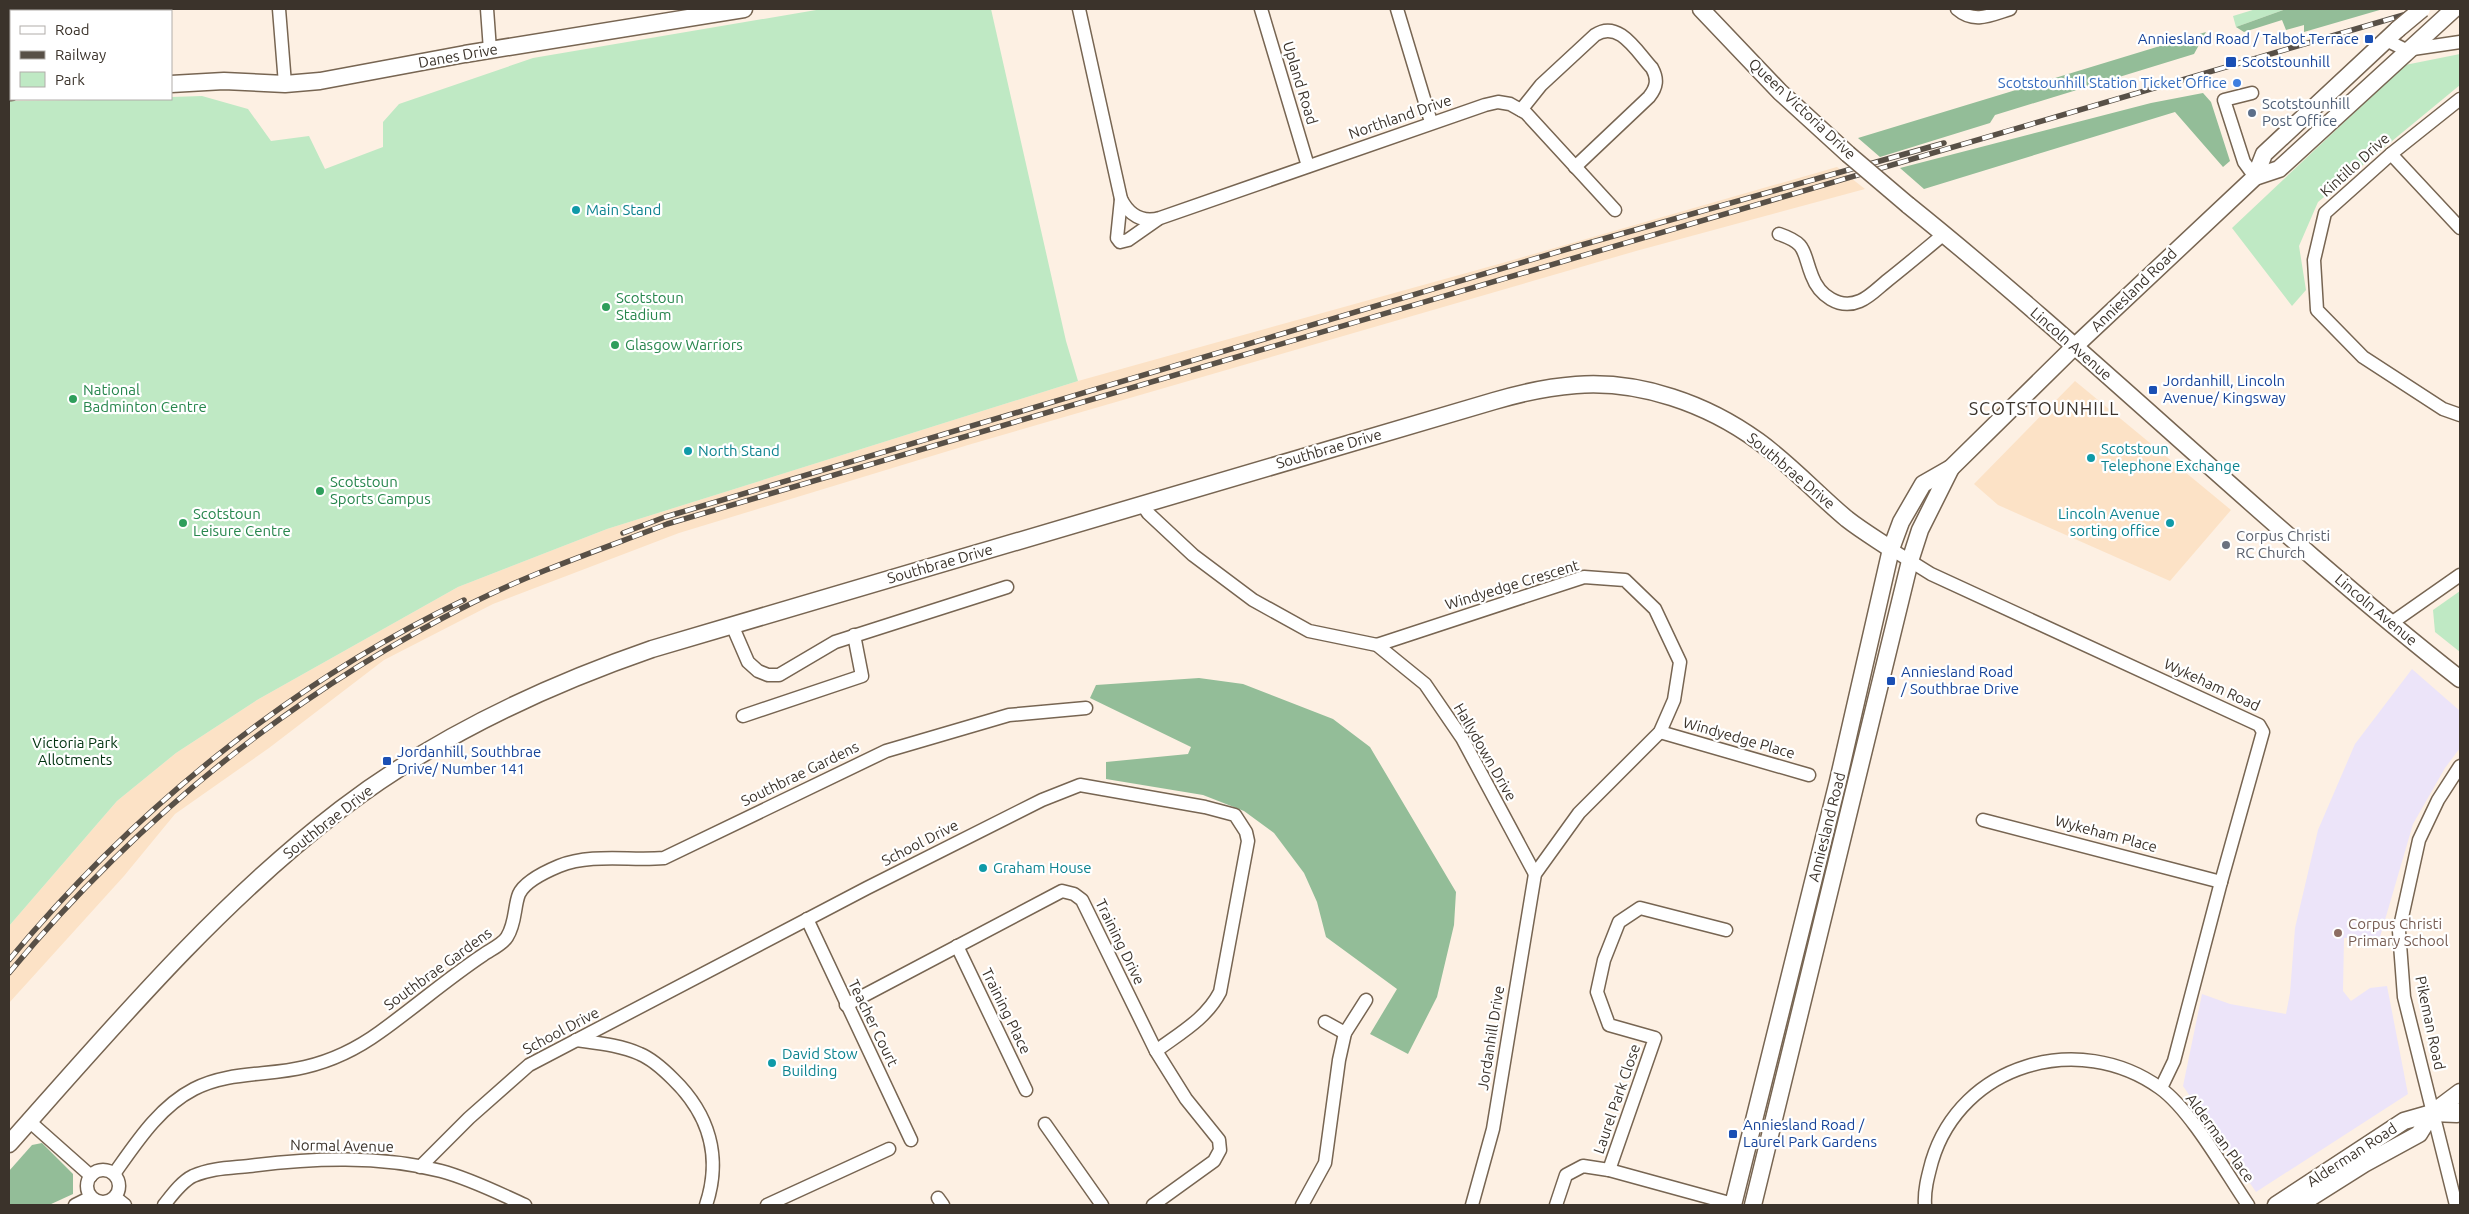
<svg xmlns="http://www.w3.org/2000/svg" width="2469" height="1214" font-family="Ubuntu,sans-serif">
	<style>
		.built { fill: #fce2c6 }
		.education { fill: #ece4f9 }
		.green { fill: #bfe9c4 }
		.forest { fill: #93bd98 }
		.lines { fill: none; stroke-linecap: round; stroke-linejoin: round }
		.minor-casing { stroke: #776552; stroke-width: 15 }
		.tertiary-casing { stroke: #776552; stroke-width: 19 }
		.minor { stroke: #fff; stroke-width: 12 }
		.tertiary { stroke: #fff; stroke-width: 16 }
		.rail-casing { stroke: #585047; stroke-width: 5.5 }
		.rail { stroke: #fff; stroke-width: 4; stroke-dasharray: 11; stroke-linecap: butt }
		.tertiary-bridge-casing { stroke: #776552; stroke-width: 19; stroke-linecap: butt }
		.tertiary-bridge { stroke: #fff; stroke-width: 16 }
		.transit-dot { fill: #1a4fb4; stroke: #fff; stroke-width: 2 }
		.shop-dot { fill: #3f7fe0; stroke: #fff; stroke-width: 2 }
		.service-dot { fill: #5c6f8a; stroke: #fff; stroke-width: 2 }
		.culture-dot { fill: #0f9aa8; stroke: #fff; stroke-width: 2 }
		.leisure-dot { fill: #2e9e5b; stroke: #fff; stroke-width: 2 }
		.worship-dot { fill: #6b7280; stroke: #fff; stroke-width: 2 }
		.education-dot { fill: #8d6e63; stroke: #fff; stroke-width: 2 }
		.labels { text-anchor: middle; stroke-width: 4.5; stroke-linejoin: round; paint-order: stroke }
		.transit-label { font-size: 15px; fill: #164399; stroke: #fff; text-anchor: start }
		.street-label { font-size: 15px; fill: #3b332b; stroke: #fff }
		.shop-label { font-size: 15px; fill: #366cbe; stroke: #fff; text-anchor: end }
		.service-label { font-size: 15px; fill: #4e5e75; stroke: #fff; text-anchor: start }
		.culture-label { font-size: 15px; fill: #0d838f; stroke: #fff; text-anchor: start }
		.leisure-label { font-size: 15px; fill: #27864d; stroke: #fff; text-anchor: start }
		.worship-label { font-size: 15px; fill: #5b616d; stroke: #fff; text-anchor: start }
		.park-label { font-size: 15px; fill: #013310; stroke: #fff }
		.education-label { font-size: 15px; fill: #785e54; stroke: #fff; text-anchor: start }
		.quarter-label { font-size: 18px; letter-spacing: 1px; fill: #3b332b; stroke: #fff }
	</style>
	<rect width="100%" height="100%" fill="#fdf0e3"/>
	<g class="built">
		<polygon points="1837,167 1865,189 1636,251 968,445 679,533 493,604 384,660 269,748 175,814 124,876 9,1003 9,926 117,801 176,753 257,700 458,587 607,529 1078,381 1506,262"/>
		<polygon points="2075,381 2231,510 2170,581 1998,505 1974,484"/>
	</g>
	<polygon class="education" points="2412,669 2460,711 2460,748 2445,768 2413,824 2380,937 2344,938 2343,991 2351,1001 2370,988 2387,986 2408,1094 2256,1192 2183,1086 2202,994 2230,1004 2286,1014 2290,993 2295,928 2318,830 2355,744"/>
	<g class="green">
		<polygon points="822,9 991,9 1066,341 1078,381 607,529 458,587 257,700 176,753 117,801 9,926 9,101 171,99 171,97 202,96 248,109 271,141 309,136 325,169 383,147 383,122 399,104 533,58"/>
		<polygon points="2256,9 2286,9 2236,27 2233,16"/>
		<polygon points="2460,54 2460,85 2318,202 2299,246 2306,290 2292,306 2232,228 2405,65"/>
		<polygon points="2460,591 2460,652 2435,632 2433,610"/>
	</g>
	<g class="forest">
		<polygon points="2286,9 2383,9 2304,32 2304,25 2286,30 2282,20 2244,32 2236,27"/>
		<polygon points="2206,32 2194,54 1995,115 1990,123 1880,157 1858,138"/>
		<polygon points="2203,93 2211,102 2230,161 2223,167 2175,112 1924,189 1900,168 2151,103"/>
		<polygon points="1199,678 1243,684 1333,719 1370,747 1456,892 1454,925 1437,997 1408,1054 1370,1034 1397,989 1326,937 1317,902 1304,873 1274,833 1244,811 1203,795 1106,779 1106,762 1188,754 1191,747 1090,698 1096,685"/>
		<polygon points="42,1143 73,1174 73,1194 49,1205 9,1205 9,1171 32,1145"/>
	</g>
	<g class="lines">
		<g class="minor-casing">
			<g id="minor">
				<polyline points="62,9 63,11"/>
				<polyline points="279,9 285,84"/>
				<polyline points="487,9 490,50"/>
				<path d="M1079 9 1121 199C1129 215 1142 223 1160 218L1485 105 1498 102 1510 104 1526 113 1615 210"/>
				<polyline points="1261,9 1308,166"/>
				<polyline points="1397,9 1431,122"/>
				<path d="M1957 9C1974 24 1991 15 2010 9"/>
				<polyline points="2386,40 2406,50 2460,42"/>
				<polyline points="2252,93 2224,100 2244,162 2255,177"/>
				<polyline points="2460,99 2391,154 2325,213 2314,260 2317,310 2363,357 2443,409 2460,415"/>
				<path d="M1521 110 1541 85 1595 35C1619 19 1637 52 1652 68 1658 79 1657 87 1649 97L1575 167"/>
				<polyline points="2391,154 2460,228"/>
				<polyline points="1121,199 1117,238 1120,242 1128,240 1158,219"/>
				<path d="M1779 234C1808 244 1802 251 1812 276 1819 295 1839 310 1860 301 1870 297 1879 287 1888 280 1907 265 1926 249 1944 234"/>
				<polyline points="1142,504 1148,513 1193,555 1253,600 1309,631 1377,645 1425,684 1462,738 1535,874"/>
				<polyline points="1891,549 1931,574 2259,725 2263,732 2221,882 2174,1061 2161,1088"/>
				<polyline points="2390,624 2460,575"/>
				<polyline points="732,625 748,662 758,671 768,675 779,675 835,642 1007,587"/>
				<polyline points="1377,645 1584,577 1625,580 1655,609 1680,662 1674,700 1660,732 1579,813 1535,874 1493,1129 1472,1205"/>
				<polyline points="743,716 862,676 854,635"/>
				<polyline points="1660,732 1809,775"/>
				<polyline points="1983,820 2221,882"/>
				<polyline points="807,919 911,1140"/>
				<polyline points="957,946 1026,1090"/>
				<polyline points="846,1005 1062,891 1074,894 1082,900 1156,1051 1186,1099 1219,1140 1220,1150 1214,1161 1153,1205"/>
				<polyline points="1325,1022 1345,1033"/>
				<path d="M576 1040C597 1043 620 1045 640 1054 652 1059 664 1070 673 1079 709 1114 722 1157 706 1205"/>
				<polyline points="29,1121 91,1176"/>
				<polyline points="1045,1124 1102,1205"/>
				<path d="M420 1167 469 1118 529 1065 867 888 1042 800 1080 785 1205 807 1235 815 1246 832 1248 841 1220 992C1206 1019 1180 1033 1156 1051"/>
				<circle cx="103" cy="1186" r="16"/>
				<polyline points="1609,1170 1655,1038 1609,1025 1597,992 1604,960 1619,922 1640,908 1726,930"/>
				<path d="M114 1174C136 1143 159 1107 194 1089 228 1071 269 1076 305 1067 331 1061 358 1048 380 1032 415 1007 447 979 483 955 490 950 503 944 507 937 516 923 514 906 519 894 525 881 547 871 559 866 592 853 630 861 664 858L886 751 1009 715 1086 708"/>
				<polyline points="115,1197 125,1205"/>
				<polyline points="938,1198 943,1205"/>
				<polyline points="75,1205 91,1197"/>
				<path d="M164 1205C172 1195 181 1182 193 1176 211 1168 230 1168 249 1166 312 1158 379 1155 441 1171 471 1179 498 1193 525 1205"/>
				<polyline points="767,1205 889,1149"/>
				<polyline points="1302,1205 1325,1163 1339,1060 1345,1033 1366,1000"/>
				<polyline points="1556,1205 1566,1175 1583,1166 1609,1170 1733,1204"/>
				<path d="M1925 1205C1924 1190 1928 1176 1932 1161 1961 1064 2079 1030 2160 1088 2191 1110 2226 1173 2248 1205"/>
				<polyline points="2456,1205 2404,997 2399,931 2419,840 2438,800 2460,766"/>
			</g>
		</g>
		<g class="tertiary-casing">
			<g id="tertiary">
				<polyline points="1701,9 1780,92 1848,154"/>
				<polyline points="171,84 224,81 285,84 320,81 465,54 744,9"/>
				<polyline points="9,92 11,92"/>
				<polyline points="2255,177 2264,154 2398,29"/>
				<path d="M1908 205C2097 357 2269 529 2460 679"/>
				<path d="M9 1144C113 1027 216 905 341 809 434 738 542 687 652 649L1494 401C1521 393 1548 387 1576 385 1640 380 1707 404 1758 441 1790 464 1817 494 1847 519 1861 530 1876 539 1891 549"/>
				<polyline points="1733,1205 1838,781 1891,549 1901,522 1923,484 1951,468 2074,347 2255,177 2279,169 2454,9"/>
				<polyline points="1753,1205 1910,561 1920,530 1951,468"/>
				<polyline points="2276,1205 2404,1121 2432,1113 2457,1114 2460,1111"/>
				<polyline points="2299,1205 2364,1164 2419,1134 2432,1113 2460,1092"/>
			</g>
		</g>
		<use href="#minor" class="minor"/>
		<use href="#tertiary" class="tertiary"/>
		<g class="rail-casing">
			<g id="rail">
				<polyline points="623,533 665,517 1571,248 1944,143"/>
				<path d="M9 960C133 811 288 684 464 600"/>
				<path d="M9 973C137 819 292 693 472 603 534 572 602 549 667 524L2424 9"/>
			</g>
		</g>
		<use href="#rail" class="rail"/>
		<g class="tertiary-bridge-casing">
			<g id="tertiary-bridge">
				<polyline points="2398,29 2422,9"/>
				<polyline points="1848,154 1908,205"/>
			</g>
		</g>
		<use href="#tertiary-bridge" class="tertiary-bridge"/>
	</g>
	<g class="transit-dot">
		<rect x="2364" y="34" width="10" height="10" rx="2.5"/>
		<rect x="2225" y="56" width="12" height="12" rx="2.5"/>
		<rect x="2148" y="385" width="10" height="10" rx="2.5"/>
		<rect x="1886" y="676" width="10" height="10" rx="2.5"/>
		<rect x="382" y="756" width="10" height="10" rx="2.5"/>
		<rect x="1728" y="1129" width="10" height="10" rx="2.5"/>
	</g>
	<circle class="shop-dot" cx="2237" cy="83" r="5"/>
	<circle class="service-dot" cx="2252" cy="113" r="5"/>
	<g class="culture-dot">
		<circle cx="576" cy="210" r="5"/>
		<circle cx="688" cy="451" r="5"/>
		<circle cx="2091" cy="458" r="5"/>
		<circle cx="2170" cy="523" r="5"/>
		<circle cx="983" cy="868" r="5"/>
		<circle cx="772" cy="1063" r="5"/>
	</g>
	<g class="leisure-dot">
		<circle cx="606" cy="307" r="5"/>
		<circle cx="615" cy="345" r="5"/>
		<circle cx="73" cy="399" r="5"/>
		<circle cx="320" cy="491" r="5"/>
		<circle cx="183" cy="523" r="5"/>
	</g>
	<circle class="worship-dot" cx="2226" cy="545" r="5"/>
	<circle class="education-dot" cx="2338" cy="933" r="5"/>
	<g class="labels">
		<g class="transit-label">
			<text x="2359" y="44" text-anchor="end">Anniesland Road / Talbot Terrace</text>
			<text x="2242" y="67">Scotstounhill</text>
			<text x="2163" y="386">Jordanhill, Lincoln<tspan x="2163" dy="17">Avenue/ Kingsway</tspan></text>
			<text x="1901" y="677">Anniesland Road<tspan x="1901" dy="17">/ Southbrae Drive</tspan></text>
			<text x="397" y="757">Jordanhill, Southbrae<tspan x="397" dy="17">Drive/ Number 141</tspan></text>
			<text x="1743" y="1130">Anniesland Road /<tspan x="1743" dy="17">Laurel Park Gardens</tspan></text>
		</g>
		<g class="street-label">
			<text transform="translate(458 56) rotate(-10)" y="5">Danes Drive</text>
			<text transform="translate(1300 83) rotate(73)" y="5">Upland Road</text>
			<text transform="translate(1802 109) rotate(43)" y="5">Queen Victoria Drive</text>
			<text transform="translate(1400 117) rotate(-19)" y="5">Northland Drive</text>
			<text transform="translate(2355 165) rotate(-42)" y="5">Kintillo Drive</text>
			<text transform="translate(2134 290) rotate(-44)" y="5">Anniesland Road</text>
			<text transform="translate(2071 344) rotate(41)" y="5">Lincoln Avenue</text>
			<text transform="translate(1329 449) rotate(-16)" y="5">Southbrae Drive</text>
			<text transform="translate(1791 471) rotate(40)" y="5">Southbrae Drive</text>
			<text transform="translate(940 564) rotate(-16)" y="5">Southbrae Drive</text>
			<text transform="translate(1512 585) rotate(-17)" y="5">Windyedge Crescent</text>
			<text transform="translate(2376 610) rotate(40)" y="5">Lincoln Avenue</text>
			<text transform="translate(2212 685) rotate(25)" y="5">Wykeham Road</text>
			<text transform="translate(1739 738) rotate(16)" y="5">Windyedge Place</text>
			<text transform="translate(1485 752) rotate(60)" y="5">Hallydown Drive</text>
			<text transform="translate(800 774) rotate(-26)" y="5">Southbrae Gardens</text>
			<text transform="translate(328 822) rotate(-38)" y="5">Southbrae Drive</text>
			<text transform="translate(1827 827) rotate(-76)" y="5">Anniesland Road</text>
			<text transform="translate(2106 834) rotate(15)" y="5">Wykeham Place</text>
			<text transform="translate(920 843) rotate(-27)" y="5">School Drive</text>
			<text transform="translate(1120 942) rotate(64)" y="5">Training Drive</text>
			<text transform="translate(438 969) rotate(-36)" y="5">Southbrae Gardens</text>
			<text transform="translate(1006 1011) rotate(64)" y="5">Training Place</text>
			<text transform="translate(873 1023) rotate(64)" y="5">Teacher Court</text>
			<text transform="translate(2430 1023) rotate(78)" y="5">Pikeman Road</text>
			<text transform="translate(561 1031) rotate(-28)" y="5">School Drive</text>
			<text transform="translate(1491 1038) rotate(-81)" y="5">Jordanhill Drive</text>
			<text transform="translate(1617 1099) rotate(-71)" y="5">Laurel Park Close</text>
			<text transform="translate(2220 1138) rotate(54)" y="5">Alderman Place</text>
			<text transform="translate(342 1146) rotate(1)" y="5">Normal Avenue</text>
			<text transform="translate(2352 1155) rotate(-33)" y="5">Alderman Road</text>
		</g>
		<g class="shop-label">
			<text x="2227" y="88">Scotstounhill Station Ticket Office</text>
		</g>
		<g class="service-label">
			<text x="2262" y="109">Scotstounhill<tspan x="2262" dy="17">Post Office</tspan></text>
		</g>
		<g class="culture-label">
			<text x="586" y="215">Main Stand</text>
			<text x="2101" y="454">Scotstoun<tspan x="2101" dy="17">Telephone Exchange</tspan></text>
			<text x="698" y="456">North Stand</text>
			<text x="2160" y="519" text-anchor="end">Lincoln Avenue<tspan x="2160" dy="17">sorting office</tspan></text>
			<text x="993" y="873">Graham House</text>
			<text x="782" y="1059">David Stow<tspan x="782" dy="17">Building</tspan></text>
		</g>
		<g class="leisure-label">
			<text x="616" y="303">Scotstoun<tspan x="616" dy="17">Stadium</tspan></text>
			<text x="625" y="350">Glasgow Warriors</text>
			<text x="83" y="395">National<tspan x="83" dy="17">Badminton Centre</tspan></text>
			<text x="330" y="487">Scotstoun<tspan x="330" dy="17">Sports Campus</tspan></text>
			<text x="193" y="519">Scotstoun<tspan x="193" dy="17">Leisure Centre</tspan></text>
		</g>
		<g class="worship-label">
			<text x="2236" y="541">Corpus Christi<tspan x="2236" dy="17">RC Church</tspan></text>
		</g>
		<g class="park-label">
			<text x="75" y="748">Victoria Park<tspan x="75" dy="17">Allotments</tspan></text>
		</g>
		<g class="education-label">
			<text x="2348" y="929">Corpus Christi<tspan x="2348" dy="17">Primary School</tspan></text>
		</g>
		<g class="quarter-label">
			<text x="2044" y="415">SCOTSTOUNHILL</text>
		</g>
	</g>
	<rect width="2469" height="1214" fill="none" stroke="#3b332b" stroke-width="20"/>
	<rect x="10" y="10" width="162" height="90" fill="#ffffff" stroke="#b1adaa"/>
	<rect x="20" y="26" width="25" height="8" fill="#ffffff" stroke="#b1adaa"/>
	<text x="55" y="35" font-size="15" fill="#3b332b">Road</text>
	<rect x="20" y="51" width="25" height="8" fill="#585047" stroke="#b1adaa"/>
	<text x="55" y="60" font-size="15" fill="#3b332b">Railway</text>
	<rect x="20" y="72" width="25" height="15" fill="#bfe9c4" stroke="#b1adaa"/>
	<text x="55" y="85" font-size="15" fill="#3b332b">Park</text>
</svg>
